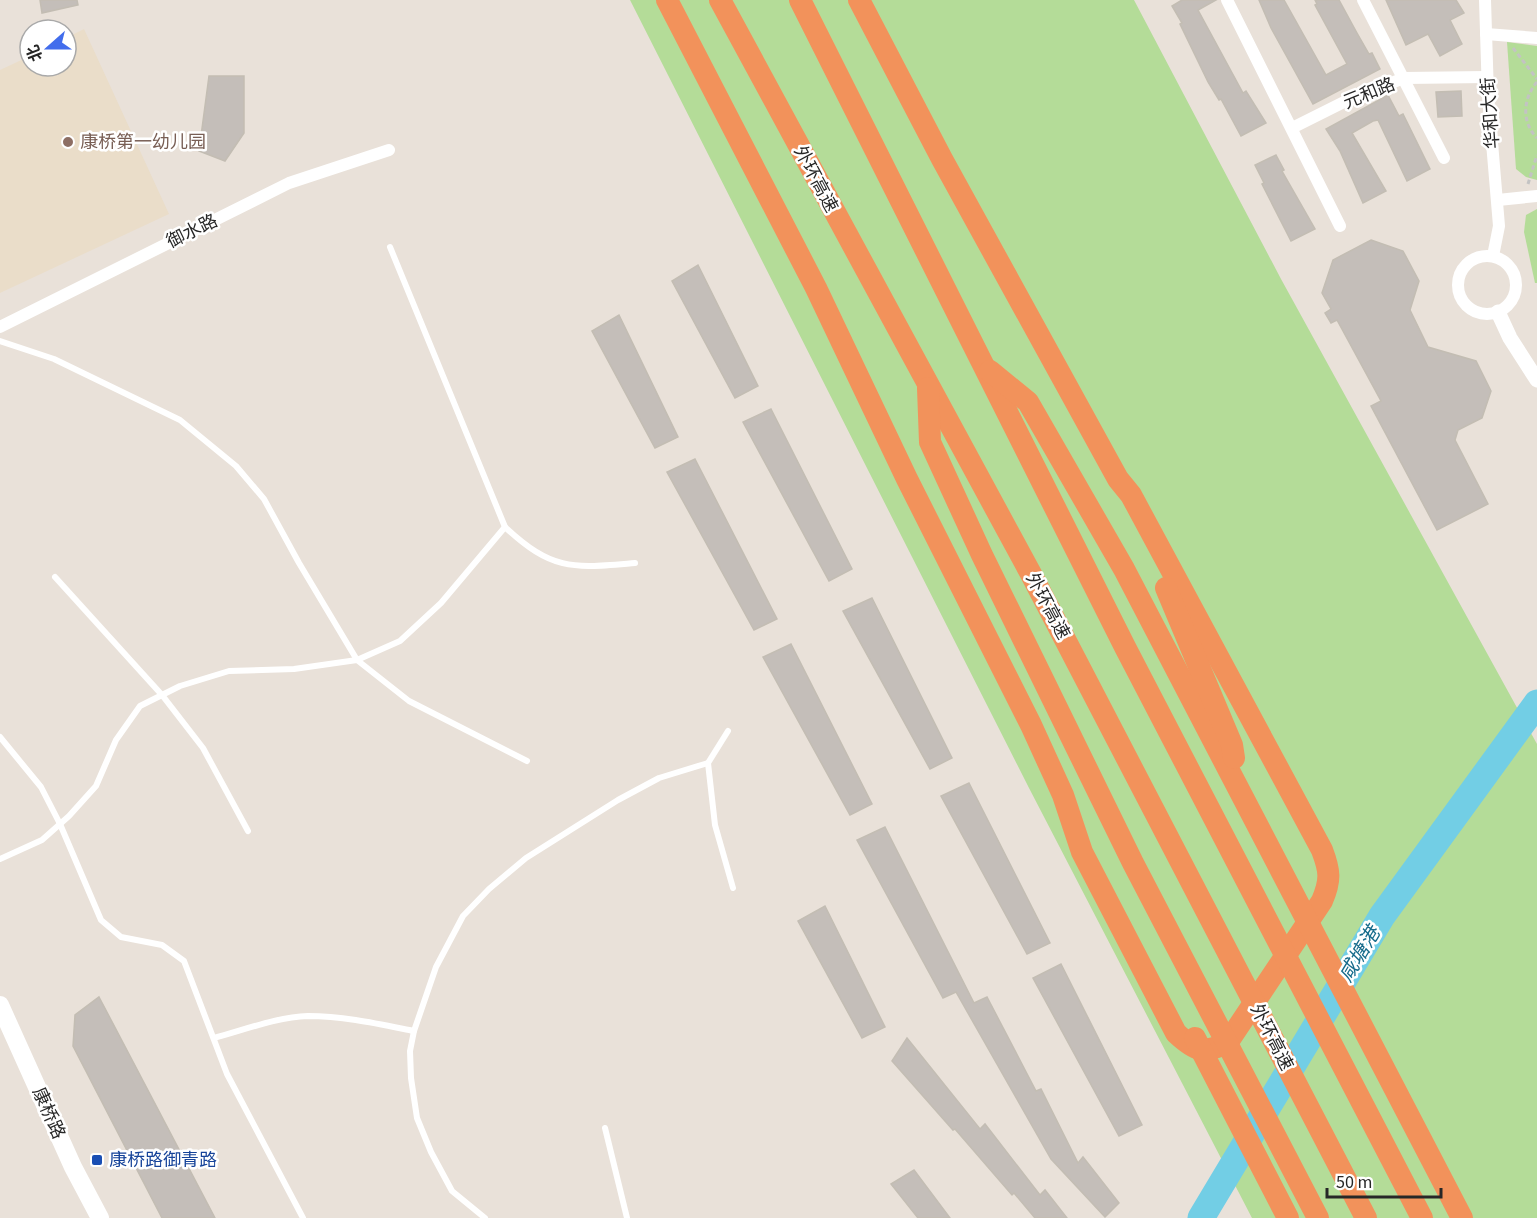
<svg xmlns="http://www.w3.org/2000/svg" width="1537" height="1218" font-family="'Source Sans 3','Noto Sans SC',sans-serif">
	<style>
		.education { fill: #eaddc9 }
		.green { fill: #b4dc98 }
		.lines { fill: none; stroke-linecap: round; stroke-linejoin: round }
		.river { stroke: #72cee5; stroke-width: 27 }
		.building { fill: #c4beb9; stroke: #c3bdb3; stroke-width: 1.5 }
		.path { stroke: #c3c3c3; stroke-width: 3; stroke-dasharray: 4.5 3; stroke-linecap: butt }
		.service { stroke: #fff; stroke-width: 6 }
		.minor { stroke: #fff; stroke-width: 12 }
		.tertiary { stroke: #fff; stroke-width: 15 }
		.secondary { stroke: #fff; stroke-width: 18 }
		.motorway { stroke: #f2925b; stroke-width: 22 }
		.education-dot { fill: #8d6e63; stroke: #fff; stroke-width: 2 }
		.transit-dot { fill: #1a4fb4; stroke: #fff; stroke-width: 2 }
		.labels { text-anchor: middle; stroke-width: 5; stroke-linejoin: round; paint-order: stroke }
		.street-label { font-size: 18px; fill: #272727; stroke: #fff }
		.education-label { font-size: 18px; fill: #785e54; stroke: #fff; text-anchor: start }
		.transit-label { font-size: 18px; fill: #164399; stroke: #fff; text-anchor: start }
		.water-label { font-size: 20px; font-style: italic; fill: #166b8b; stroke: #fff }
	</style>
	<rect width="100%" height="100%" fill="#e9e1d9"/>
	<polygon class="education" points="84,29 169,214 0,293 0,70 30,56 30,66 66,66 66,38"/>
	<g class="green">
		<polygon points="630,0 1134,0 1281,279 1537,744 1537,1218 1252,1218 1029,788"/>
		<polygon points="1507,42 1537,46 1537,180 1526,177 1516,169"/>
		<polygon points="1537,209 1537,283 1535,283 1524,232 1526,215"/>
	</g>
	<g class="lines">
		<polyline class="river" points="1201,1218 1382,916 1537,703"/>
	</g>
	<g class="building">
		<polygon points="40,0 77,0 78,5 42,13"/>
		<polygon points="1182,0 1216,0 1198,10 1243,93 1246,91 1266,123 1241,136 1221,99 1219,100 1208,82 1180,24 1182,23 1172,6"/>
		<polygon points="1259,0 1284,0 1326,75 1347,64 1315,5 1317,4 1315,0 1339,0 1357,33 1369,54 1372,53 1380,69 1313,104 1271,28"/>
		<polygon points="1386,0 1456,0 1464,13 1450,20 1462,44 1440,56 1428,34 1406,45"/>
		<polygon points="209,76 244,76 244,133 225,161 199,151"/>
		<polygon points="1461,91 1462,116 1438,117 1436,92"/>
		<polygon points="1388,95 1399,116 1403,114 1430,169 1407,181 1378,120 1373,121 1352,133 1386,191 1363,203 1340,151 1326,129"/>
		<polygon points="1276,155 1284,170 1282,171 1315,229 1291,241 1262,184 1264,183 1255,165"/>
		<polygon points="1371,240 1403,251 1419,281 1410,310 1428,347 1476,361 1491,391 1482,418 1458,430 1455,440 1488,504 1437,530 1371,406 1381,401 1337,320 1331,323 1325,313 1331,309 1322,293 1333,260"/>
		<polygon points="698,265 758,386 735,398 672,281"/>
		<polygon points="619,315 678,437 655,448 592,331"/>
		<polygon points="771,409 852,569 829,581 743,422"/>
		<polygon points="695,459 777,619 754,630 667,472"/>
		<polygon points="872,598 952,758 930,769 843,611"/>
		<polygon points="791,644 872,804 850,815 763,657"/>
		<polygon points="969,783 1050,943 1027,954 941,796"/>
		<polygon points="885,827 974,1003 987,997 1036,1091 1041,1089 1078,1163 1083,1157 1119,1203 1105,1217 1051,1159 956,992 943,998 857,840"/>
		<polygon points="825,906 885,1027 862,1038 798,921"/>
		<polygon points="1061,964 1142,1125 1119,1136 1033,978"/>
		<polygon points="99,997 215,1218 162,1218 73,1046 75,1015"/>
		<polygon points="907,1038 980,1129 985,1124 1040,1195 1045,1190 1067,1218 1035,1218 1014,1193 1012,1195 955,1129 953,1130 892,1061"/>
		<polygon points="914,1170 950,1218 918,1218 891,1184"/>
	</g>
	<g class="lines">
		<g class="path">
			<polyline points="1513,48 1537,79"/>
			<path d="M1537 82C1523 98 1521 122 1537 138"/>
			<polyline points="1528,184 1537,155"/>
		</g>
		<g class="service">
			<path d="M390 247 505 527C553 572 574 568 635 563"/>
			<polyline points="0,341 54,359 180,420 236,466 264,499 299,563 357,660 409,701 527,761"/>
			<polyline points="55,577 162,695 203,748 248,831"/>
			<polyline points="728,731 708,763 715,825 733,888"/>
			<polyline points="0,737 41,787 60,824 101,920 121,937 162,945 184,961 227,1074 303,1218"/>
			<polyline points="0,859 42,840 69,816 96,786 116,740 140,706 180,686 229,671 294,669 357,660 400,641 441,603 505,527"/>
			<path d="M214 1038C244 1030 277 1017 308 1016 344 1016 379 1024 414 1031"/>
			<polyline points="605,1128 627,1218"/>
			<polyline points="485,1218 452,1191 431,1152 417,1118 411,1078 410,1051 414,1031 436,967 463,916 489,889 526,858 618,800 659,778 708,763"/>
		</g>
		<g class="minor">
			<polyline points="1227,0 1340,226"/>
			<polyline points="1363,0 1444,158"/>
			<polyline points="1485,0 1488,95 1499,226 1493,256"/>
			<polyline points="1486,34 1537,38"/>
			<polyline points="1292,128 1348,100 1404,78 1487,77"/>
			<polyline points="1498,200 1537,196"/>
			<circle cx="1487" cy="285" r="29"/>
			<polyline points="0,327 289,183 389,150"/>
		</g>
		<polyline class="tertiary" points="1498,312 1510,338 1537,380"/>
		<polyline class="secondary" points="0,1005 73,1167 100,1218"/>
		<g class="motorway">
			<path d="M667 0 816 288 907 479 1031 725 1063 795 1082 852 1176 1033C1195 1051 1204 1055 1228 1042L1322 901C1331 880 1330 871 1322 850L1131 495 1118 479 942 159 859 0"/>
			<polyline points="720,0 1031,574 1366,1218"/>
			<polyline points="800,0 1125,647 1422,1218"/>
			<polyline points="990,371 1028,402 1124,569 1462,1218"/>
			<polyline points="928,388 930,442 982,555 1133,863 1318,1218"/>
			<polyline points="1166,588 1232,745 1234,758"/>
			<polyline points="1195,1038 1288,1218"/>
		</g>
	</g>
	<circle class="education-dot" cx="68" cy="142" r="6"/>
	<rect class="transit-dot" x="91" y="1154" width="12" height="12" rx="3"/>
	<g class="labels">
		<g class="street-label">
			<text transform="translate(1369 93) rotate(-22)" y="6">元和路</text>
			<text transform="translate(1490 113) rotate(-94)" y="6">华和大街</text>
			<text transform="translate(816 179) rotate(62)" y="6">外环高速</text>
			<text transform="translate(192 231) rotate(-26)" y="6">御水路</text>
			<text transform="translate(1048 606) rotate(62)" y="6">外环高速</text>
			<text transform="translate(1272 1037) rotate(63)" y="6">外环高速</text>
			<text transform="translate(49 1113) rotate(66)" y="6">康桥路</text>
		</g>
		<g class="education-label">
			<text x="80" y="148">康桥第一幼儿园</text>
		</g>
		<g class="transit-label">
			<text x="109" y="1166">康桥路御青路</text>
		</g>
		<g class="water-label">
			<text transform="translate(1359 954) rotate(-59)" y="7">咸塘港</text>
		</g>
	</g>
	<g transform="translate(48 48) rotate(249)"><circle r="28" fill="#ffffff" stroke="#a9a9a9" stroke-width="1.5"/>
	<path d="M0-4.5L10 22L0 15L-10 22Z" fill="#426dec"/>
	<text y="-9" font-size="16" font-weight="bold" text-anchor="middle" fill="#272727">北</text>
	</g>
	<path d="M1327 1188v9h114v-9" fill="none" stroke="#272727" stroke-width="3"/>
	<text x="1336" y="1188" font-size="18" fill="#272727" stroke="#ffffff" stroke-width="4.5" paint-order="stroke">50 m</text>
</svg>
